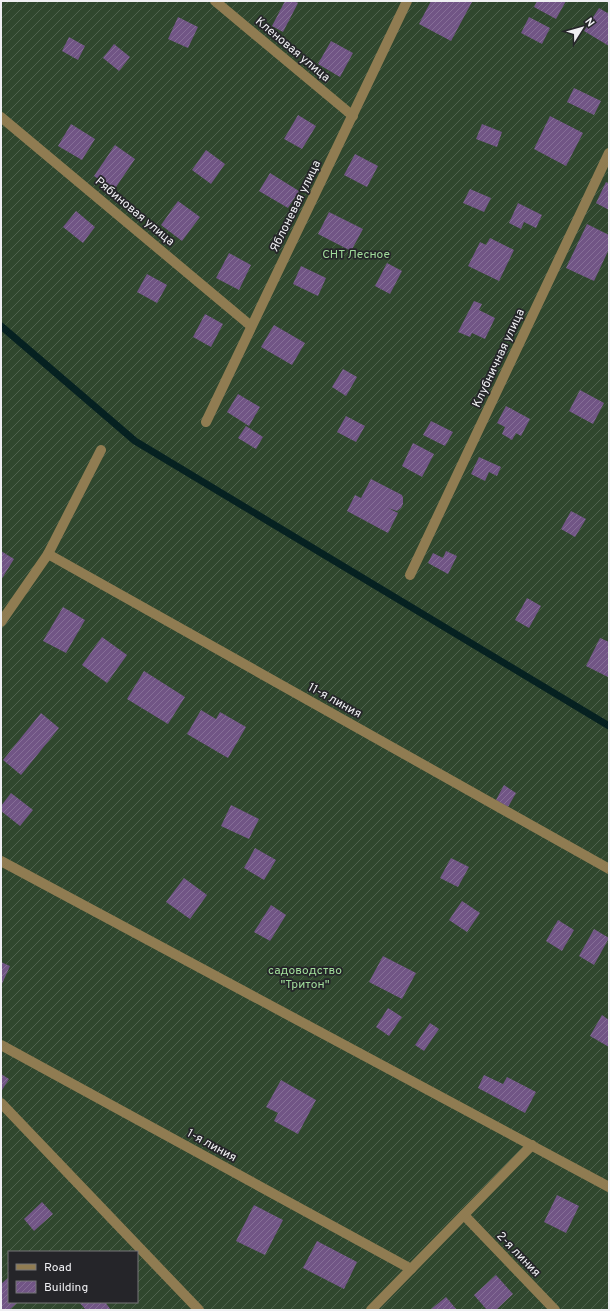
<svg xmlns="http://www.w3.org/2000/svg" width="610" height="1311" font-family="Overpass,sans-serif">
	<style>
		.garden { fill: url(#garden-furrows); fill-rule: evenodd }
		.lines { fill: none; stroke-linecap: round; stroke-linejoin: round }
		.stream { stroke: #062121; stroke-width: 7 }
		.building { fill: url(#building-hatch) }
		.minor { stroke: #907c52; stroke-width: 10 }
		.labels { text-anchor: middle; stroke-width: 3.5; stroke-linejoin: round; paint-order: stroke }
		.street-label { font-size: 12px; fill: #efeff2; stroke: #252529 }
		.park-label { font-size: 12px; fill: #a0dc9a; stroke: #252529 }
	</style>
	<defs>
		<pattern id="garden-furrows" width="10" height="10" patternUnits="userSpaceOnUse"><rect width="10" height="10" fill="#30472e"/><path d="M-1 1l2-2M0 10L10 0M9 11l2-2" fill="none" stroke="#4e624d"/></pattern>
		<pattern id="building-hatch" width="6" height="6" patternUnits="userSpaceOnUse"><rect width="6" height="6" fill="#715585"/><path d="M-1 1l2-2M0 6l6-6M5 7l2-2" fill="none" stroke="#866e97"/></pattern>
	</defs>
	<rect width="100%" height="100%" fill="#2f2e33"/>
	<path class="garden" d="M1 1H609V1310H1ZM9 1252H137V1302H9Z"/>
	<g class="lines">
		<polyline class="stream" points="1,326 135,441 609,726"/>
	</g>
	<g class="building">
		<polygon points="285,1 294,1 298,3 283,32 272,26"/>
		<polygon points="431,1 472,2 451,41 419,24"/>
		<polygon points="537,1 566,1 556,19 534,7"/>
		<polygon points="599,8 609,14 609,46 584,31"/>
		<polygon points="178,17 198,27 188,48 168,39"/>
		<polygon points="529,17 550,28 542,44 521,33"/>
		<polygon points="69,37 85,46 78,60 62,51"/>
		<polygon points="331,41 353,53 340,77 318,64"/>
		<polygon points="114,44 130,57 119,71 103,58"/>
		<polygon points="574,88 601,101 594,115 567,102"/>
		<polygon points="298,115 316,126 302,149 284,139"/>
		<polygon points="550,116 583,133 566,166 534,149"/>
		<polygon points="71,124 95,139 82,160 58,146"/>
		<polygon points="482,124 502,132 497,147 476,139"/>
		<polygon points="115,145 135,159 114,190 94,176"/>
		<polygon points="206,150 225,164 211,184 192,170"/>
		<polygon points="355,154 378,166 367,187 344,175"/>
		<polygon points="270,173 299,191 288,208 259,191"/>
		<polygon points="606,182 609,184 609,210 596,203"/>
		<polygon points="470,189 491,198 484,212 463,203"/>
		<polygon points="178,201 200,217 182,241 161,225"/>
		<polygon points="518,203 542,215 536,228 524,222 521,229 509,223"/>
		<polygon points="76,211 95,227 83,243 63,227"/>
		<polygon points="329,212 363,229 351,251 318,234"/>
		<polygon points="587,224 609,235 609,249 594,281 566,268"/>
		<polygon points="490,238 514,250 499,281 468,266 480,242 486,245"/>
		<polygon points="229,253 251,265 239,290 216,278"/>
		<polygon points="387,263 402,271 390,294 375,286"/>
		<polygon points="301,266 326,278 318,296 293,284"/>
		<polygon points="147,274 167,285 157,303 137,292"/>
		<polygon points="474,301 482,304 479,310 495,318 485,339 472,333 470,337 458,332"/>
		<polygon points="205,314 223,324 211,347 193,337"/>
		<polygon points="274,325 305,343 292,365 261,347"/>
		<polygon points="343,369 357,377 346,396 332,387"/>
		<polygon points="580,390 604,403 593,424 569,411"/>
		<polygon points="238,394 260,407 249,426 227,412"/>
		<polygon points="506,406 530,419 521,436 516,433 512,440 502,434 505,427 497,423"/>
		<polygon points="346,416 365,426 356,442 337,432"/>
		<polygon points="431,421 453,432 445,446 423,435"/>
		<polygon points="246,426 263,437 256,449 238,438"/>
		<polygon points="413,443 434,454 422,477 402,466"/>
		<polygon points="479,457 501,467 497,476 489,472 485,481 471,474"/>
		<polygon points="371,479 402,495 403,498 403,504 401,508 397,511 388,508 398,513 388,533 347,511 355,495 361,498"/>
		<polygon points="571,511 586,519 575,537 561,529"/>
		<polygon points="1,551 14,559 1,580"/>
		<polygon points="446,551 457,556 448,574 428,563 433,553 443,558"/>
		<polygon points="527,598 541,606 529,628 515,620"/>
		<polygon points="63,607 85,620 66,653 43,641"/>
		<polygon points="102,637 127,655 107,683 82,665"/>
		<polygon points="600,638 609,642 609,674 608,677 586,666"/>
		<polygon points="144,671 185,697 168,724 127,699"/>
		<polygon points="201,710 216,719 220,712 246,727 228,758 187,734"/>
		<polygon points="41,713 59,728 21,775 3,760"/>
		<polygon points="504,785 516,793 508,807 496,800"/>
		<polygon points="11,793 33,810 20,826 1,811 1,806"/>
		<polygon points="231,805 259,819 249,839 221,826"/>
		<polygon points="255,848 276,860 264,880 244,868"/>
		<polygon points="451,858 469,867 458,887 440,878"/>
		<polygon points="184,878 207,895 190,919 166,902"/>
		<polygon points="462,901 480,913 467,932 449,920"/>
		<polygon points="271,905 286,915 270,941 254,932"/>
		<polygon points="558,920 574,930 562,951 546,941"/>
		<polygon points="594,929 609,938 594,965 579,956"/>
		<polygon points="383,956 416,973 402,999 369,982"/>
		<polygon points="1,962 10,966 1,986"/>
		<polygon points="388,1008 402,1017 389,1036 376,1027"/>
		<polygon points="602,1015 609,1020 609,1047 590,1036"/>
		<polygon points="430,1023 439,1029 424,1051 415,1045"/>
		<polygon points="1,1074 9,1079 2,1090 1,1089"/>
		<polygon points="484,1075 503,1084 507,1077 536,1092 525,1113 478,1088"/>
		<polygon points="281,1080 316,1100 298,1134 274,1121 278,1113 266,1107"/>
		<polygon points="557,1195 579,1206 566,1233 544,1222"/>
		<polygon points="42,1202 53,1214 34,1231 24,1219"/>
		<polygon points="254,1205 283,1220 265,1255 236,1241"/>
		<polygon points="317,1241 357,1262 344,1289 303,1268"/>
		<polygon points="496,1275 513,1294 496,1310 487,1310 474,1295"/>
		<polygon points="9,1277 9,1302 18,1302 9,1310 1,1310 1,1284"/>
		<polygon points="446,1297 457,1310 430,1310"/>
		<polygon points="79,1302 105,1302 111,1310 86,1310"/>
	</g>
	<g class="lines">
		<g class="minor">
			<polyline points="215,1 353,116"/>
			<polyline points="1,117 251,326"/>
			<path d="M206 422C272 281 341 142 407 1"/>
			<polyline points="48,554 609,869"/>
			<polyline points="410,575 609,153"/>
			<polyline points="1,622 48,554 101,450"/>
			<polyline points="1,861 609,1187"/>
			<polyline points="1,1045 411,1269"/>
			<polyline points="1,1103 199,1310"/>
			<polyline points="464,1215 555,1310"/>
			<polyline points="371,1310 532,1145"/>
		</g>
	</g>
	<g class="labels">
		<g class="street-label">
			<text transform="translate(293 49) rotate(40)" y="4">Кленовая улица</text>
			<text transform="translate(295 206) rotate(-64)" y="4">Яблоневая улица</text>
			<text transform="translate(135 211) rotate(40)" y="4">Рябиновая улица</text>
			<text transform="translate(498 358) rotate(-65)" y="4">Клубничная улица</text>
			<text transform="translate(335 700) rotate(29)" y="4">11-я линия</text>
			<text transform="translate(212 1145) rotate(29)" y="4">1-я линия</text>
			<text transform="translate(519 1254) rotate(46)" y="4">2-я линия</text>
		</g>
		<g class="park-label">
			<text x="356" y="258">СНТ Лесное</text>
			<text x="305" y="974">садоводство<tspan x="305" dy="14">"Тритон"</tspan></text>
		</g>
	</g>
	<rect width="610" height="1311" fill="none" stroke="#efeff2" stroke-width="4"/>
	<rect x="8" y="1251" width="130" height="52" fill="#252529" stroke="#767679"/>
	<rect x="16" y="1264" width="20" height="6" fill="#907c52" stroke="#767679"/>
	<text x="44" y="1271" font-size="12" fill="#efeff2">Road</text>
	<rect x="16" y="1281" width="20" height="12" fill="url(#building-hatch)" stroke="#767679"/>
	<text x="44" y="1291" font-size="12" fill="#efeff2">Building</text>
	<g transform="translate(582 28) rotate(53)" stroke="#252529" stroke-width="3" paint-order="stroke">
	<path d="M0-3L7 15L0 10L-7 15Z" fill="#efeff2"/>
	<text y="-6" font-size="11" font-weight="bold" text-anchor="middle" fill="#efeff2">N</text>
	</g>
</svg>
